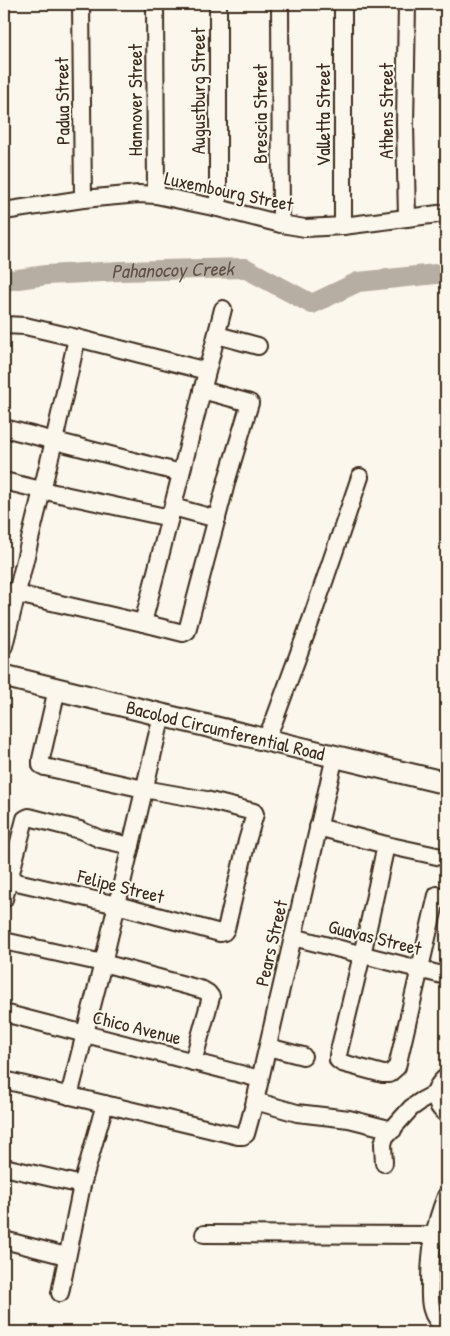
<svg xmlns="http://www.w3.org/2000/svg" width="450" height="1336" font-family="'Patrick Hand',sans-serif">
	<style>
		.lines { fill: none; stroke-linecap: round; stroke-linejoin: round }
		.river { stroke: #b6aea2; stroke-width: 20 }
		.minor-casing { stroke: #3b2a1e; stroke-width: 20 }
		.major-casing { stroke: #3b2a1e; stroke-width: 25 }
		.minor { stroke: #fbf7ec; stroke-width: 16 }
		.major { stroke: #fbf7ec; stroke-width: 21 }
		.labels { text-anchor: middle; stroke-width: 4; stroke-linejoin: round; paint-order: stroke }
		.street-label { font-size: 19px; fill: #3b2a1e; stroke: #fbf7ec }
		.water-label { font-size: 20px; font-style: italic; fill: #605246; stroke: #fbf7ec }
	</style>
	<rect width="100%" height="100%" fill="#fbf7ec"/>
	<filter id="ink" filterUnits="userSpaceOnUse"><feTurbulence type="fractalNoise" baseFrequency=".02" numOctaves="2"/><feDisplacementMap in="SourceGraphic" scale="10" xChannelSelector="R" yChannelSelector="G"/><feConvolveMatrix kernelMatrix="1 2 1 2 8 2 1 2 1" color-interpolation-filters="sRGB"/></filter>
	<g filter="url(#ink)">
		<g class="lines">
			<path class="river" id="s1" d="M4 281 46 275 120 271 245 268 312 304 358 282 446 273"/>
			<g class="minor-casing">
				<g id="minor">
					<polyline points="81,4 83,199"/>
					<polyline points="155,4 156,195"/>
					<polyline points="218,4 218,208"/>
					<polyline points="280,4 281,224"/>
					<polyline points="343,4 343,226"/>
					<polyline points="407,4 405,124 407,218"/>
					<polyline points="4,211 83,199 139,194 156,195 218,208 281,224 305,228 343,226 446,213"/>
					<polyline points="4,325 25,326 77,338 207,371"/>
					<polyline points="217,335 258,346"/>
					<polyline points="4,428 181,473"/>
					<polyline points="4,481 41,490 170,518"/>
					<polyline points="173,507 217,519"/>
					<polyline points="4,591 143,623 183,633 187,631 228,476 250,403 202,390"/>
					<polyline points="143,623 223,309"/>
					<polyline points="4,646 54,441 77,338"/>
					<polyline points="265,740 274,721 311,620 360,477"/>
					<polyline points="318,827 386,845 446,858"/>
					<polyline points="386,845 362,955 338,1055 338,1060 342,1063 383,1074 389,1074 397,1067 437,895"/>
					<polyline points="8,880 117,905 220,933 224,932 226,929 247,841 255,814 254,812 206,800 144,789 45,767 41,765 41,759 57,689"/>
					<polyline points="4,899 25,819 29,817 80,830 100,839 131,846"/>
					<polyline points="293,937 446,976"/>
					<polyline points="4,941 103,963 203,990 208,993 211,997 193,1062"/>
					<polyline points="4,1013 260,1079"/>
					<polyline points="268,1047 303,1056"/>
					<path d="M446 1077C432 1088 432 1103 446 1114"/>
					<polyline points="4,1080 238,1136 243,1136 246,1134 255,1101 335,756"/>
					<polyline points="69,1096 103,963 162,715"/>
					<polyline points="255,1101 297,1113 349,1119 393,1130"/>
					<polyline points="384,1163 383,1144 385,1137 411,1108 421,1101 436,1093"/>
					<polyline points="4,1167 82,1185 105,1104"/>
					<path d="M446 1196C434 1226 430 1251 430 1283 430 1292 429 1302 432 1310 434 1318 440 1324 446 1328"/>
					<polyline points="204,1234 433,1235"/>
					<polyline points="4,1240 66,1256"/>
					<polyline points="60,1293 82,1185"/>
				</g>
			</g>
			<g class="major-casing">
				<g id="major">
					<path id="s2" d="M4 676 162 715 446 783"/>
				</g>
			</g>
			<use href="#minor" class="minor"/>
			<use href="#major" class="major"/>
		</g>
	</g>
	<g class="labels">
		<g class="street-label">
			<text transform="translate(198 91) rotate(-90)" y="7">Augustburg Street</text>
			<text transform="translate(135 100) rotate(-90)" y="7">Hannover Street</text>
			<text transform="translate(62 101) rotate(-91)" y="7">Padua Street</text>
			<text transform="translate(386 111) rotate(-90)" y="7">Athens Street</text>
			<text transform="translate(260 114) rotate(-90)" y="7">Brescia Street</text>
			<text transform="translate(323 115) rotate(-90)" y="7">Valletta Street</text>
			<text transform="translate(229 191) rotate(12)" y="7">Luxembourg Street</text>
			<text dy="7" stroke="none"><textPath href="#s2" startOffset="228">Bacolod Circumferential Road</textPath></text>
			<text transform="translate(121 886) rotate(14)" y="7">Felipe Street</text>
			<text transform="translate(375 937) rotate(14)" y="7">Guavas Street</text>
			<text transform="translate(271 943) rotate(-77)" y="7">Pears Street</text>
			<text transform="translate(137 1027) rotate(14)" y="7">Chico Avenue</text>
		</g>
		<g class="water-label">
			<text dy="7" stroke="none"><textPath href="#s1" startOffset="169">Pahanocoy Creek</textPath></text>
		</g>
	</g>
	<rect width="450" height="1336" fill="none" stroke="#fbf7ec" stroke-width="20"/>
	<rect x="10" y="10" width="430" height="1316" fill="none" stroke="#3b2a1e" stroke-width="2" filter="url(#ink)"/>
</svg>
